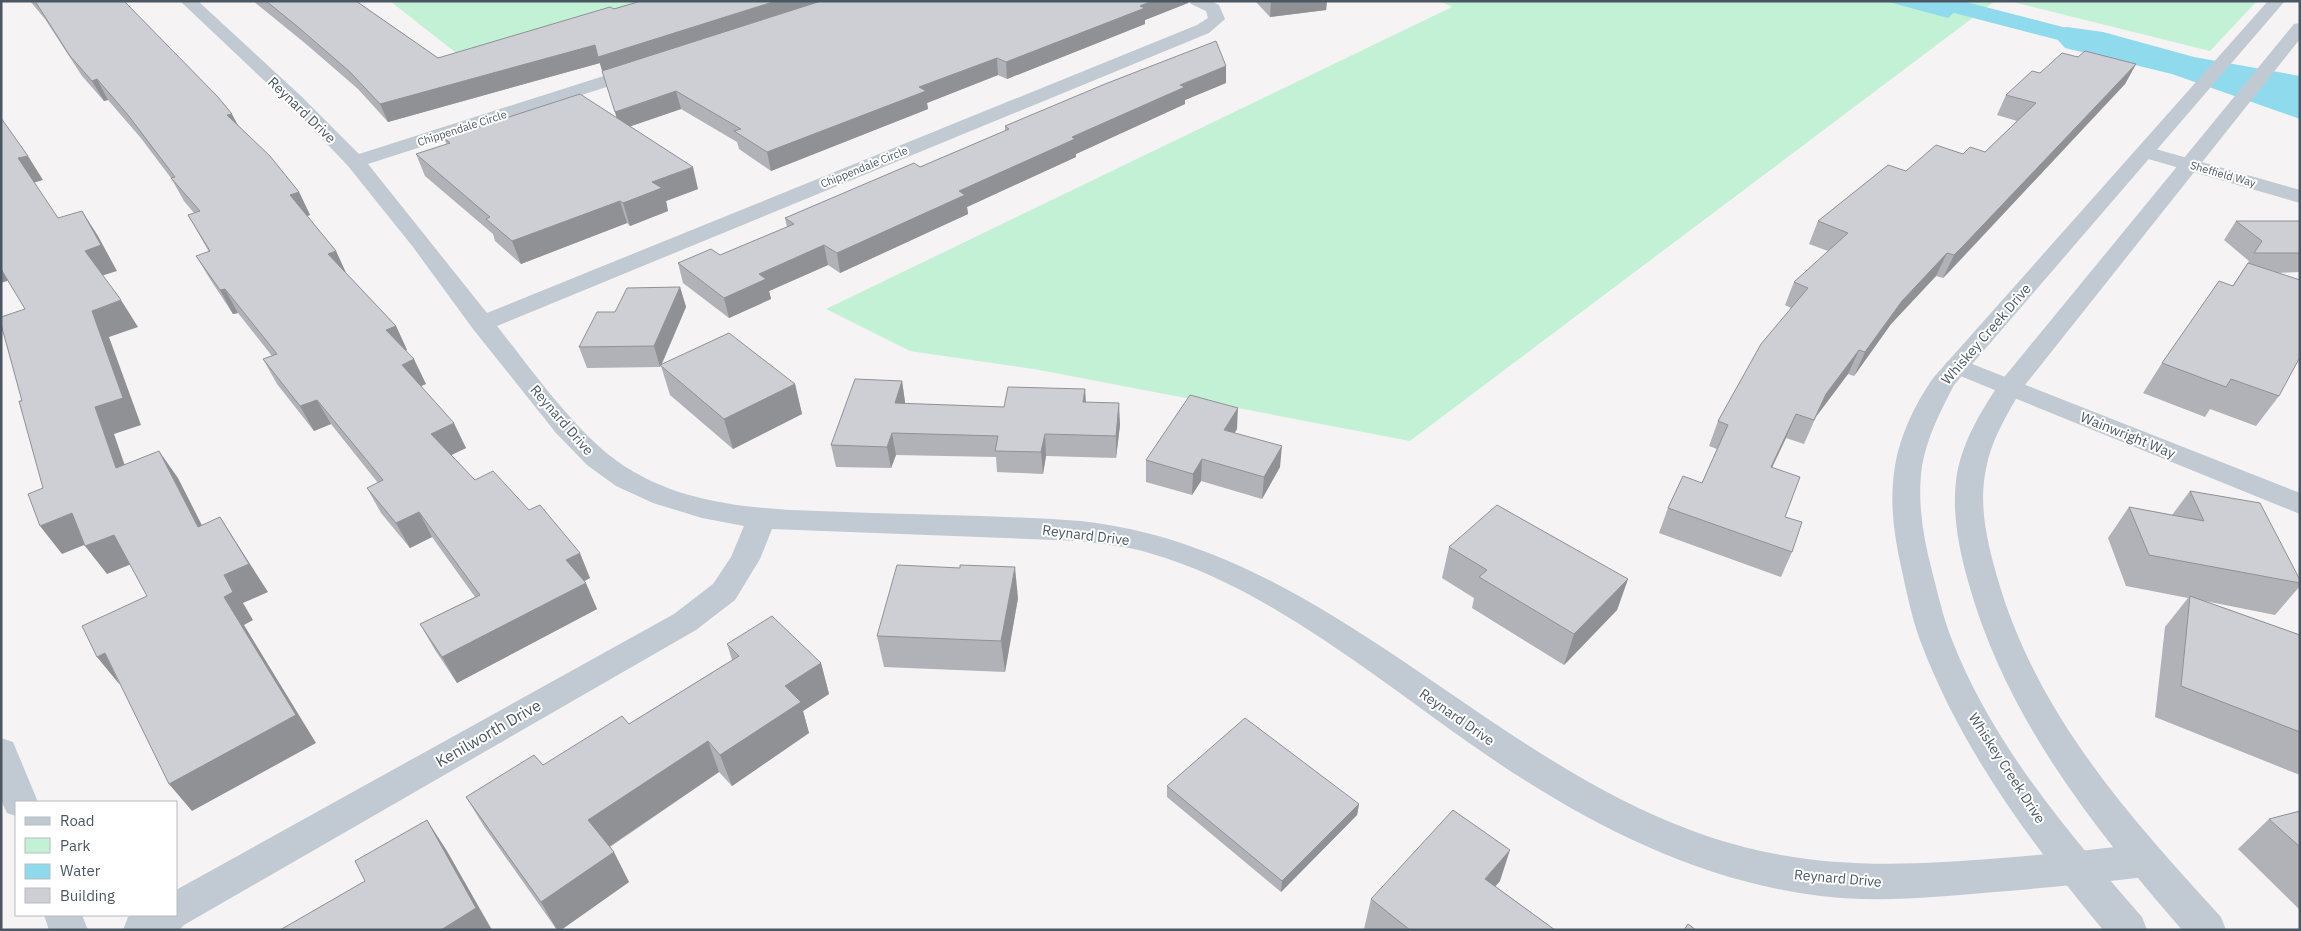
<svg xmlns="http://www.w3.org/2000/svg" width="2301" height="931" font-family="'IBM Plex Sans',sans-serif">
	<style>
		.green { fill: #c3f1d5 }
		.water { fill: #90daee }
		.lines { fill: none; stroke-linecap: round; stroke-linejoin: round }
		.canal { fill: #90daee; fill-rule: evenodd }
		.minor { fill: #c1cad2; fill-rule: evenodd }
		.tertiary { fill: #c1cad2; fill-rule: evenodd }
		.wall { fill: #b0b2b7 }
		.shaded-wall { fill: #909195 }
		.building { fill: #cdcfd5; stroke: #909195 }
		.labels { text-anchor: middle; stroke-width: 4; stroke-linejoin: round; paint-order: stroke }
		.far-street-label { font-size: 11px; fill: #4a5661; stroke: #fff }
		.street-label { font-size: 14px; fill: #4a5661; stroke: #fff }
		.near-street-label { font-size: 16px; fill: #4a5661; stroke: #fff }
	</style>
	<rect width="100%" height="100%" fill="#f5f3f3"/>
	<g class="green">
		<polygon points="390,1 653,1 460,56"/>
		<polygon points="1440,1 1995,1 1410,441 1034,369 910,351 826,309 1452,7"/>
		<polygon points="2009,1 2257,1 2210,51"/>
	</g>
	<g class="water">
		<polygon points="1885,1 1966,1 1948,18"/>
		<polygon points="2067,27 2103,32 2194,57 2300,76 2300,119 2172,74 2065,48 2050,31"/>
	</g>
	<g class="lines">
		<polygon class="canal" points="1924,1 1962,1 2109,39 2113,44 2109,49 2101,51 1927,6"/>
		<g class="minor">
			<path d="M180 1H198L301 96 359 154 635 66H647L650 70 647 74 368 164 487 313 1197 25 1208 18 1206 11 1191 4 1189 1H1211L1219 5 1225 19 1209 33 497 326C531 369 574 430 617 461 691 514 786 509 872 513 942 515 1011 516 1080 521 1318 546 1476 751 1693 831 1798 870 1892 867 2001 858 2049 854 2097 850 2145 843L2158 848 2164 860 2158 872 2145 877C2095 883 2045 888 1995 892 1937 897 1878 903 1821 896 1693 881 1576 818 1472 745 1373 676 1266 586 1149 553 1126 546 1103 544 1080 541L772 529 760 559 735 600 696 630 184 925 179 930H123L128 917 132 915H176V890L674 614 713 584 731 557 744 526 702 518 653 503 616 486 587 465 556 433 473 329 413 247 348 166 288 103Z"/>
			<polygon points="2145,146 2300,190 2300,203 2138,156 2135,152 2138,148"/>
			<polygon points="1957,358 2300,493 2300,514 1948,371 1944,366 1948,361"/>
			<polygon points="1,738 13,742 38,802 16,802 16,816 7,813 1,800"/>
			<polygon points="44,915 82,915 88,930 49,930"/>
		</g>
		<g class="tertiary">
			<path d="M2268 1H2285L1954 385C1941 410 1927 437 1922 466 1917 502 1923 536 1932 571 1938 594 1943 617 1952 640 1993 745 2069 834 2142 917L2147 930H2103C2031 843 1960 748 1920 640 1912 618 1907 594 1902 571 1894 536 1889 502 1895 466 1900 435 1916 402 1934 377Z"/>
			<path d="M2300 23V39L2021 390C2007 415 1991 440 1986 469 1978 506 1988 545 1998 580 2038 716 2128 815 2221 917L2226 930H2182C2092 826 2005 716 1968 581 1959 549 1952 514 1956 481 1960 445 1981 411 2001 381L2294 24Z"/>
		</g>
	</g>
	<g class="wall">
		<polygon points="30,1 124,1 299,192 310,215 307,216 336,251 346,273 396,326 407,350 406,351 426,384 421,386 466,448 451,455 475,480 590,578 584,581 597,609 457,683 435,650 420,624 475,597 432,537 410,548 381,513 367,488 378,483 331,424 314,431 277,384 263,359 272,356 238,313 233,314 210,279 196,256 209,252 188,215 194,213 184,201 171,178 140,137 108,100 104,101 82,76 45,19"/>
		<polygon points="253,1 356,1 438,58 641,1 1188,1 1188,3 1145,20 1145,24 1007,79 998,75 927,103 928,109 771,171 739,149 737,142 681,109 630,126 698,189 666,201 668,211 630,226 627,223 521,264 495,241 493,234 425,176 416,154 447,145 444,138 617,118 600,63 388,122 358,89 306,44"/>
		<polygon points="1255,1 1327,1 1326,10 1270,17"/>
		<polygon points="2078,57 2136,64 2125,84 1952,269 1943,278 1936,276 1891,324 1854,376 1848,374 1815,418 1804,444 1786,438 1772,468 1785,517 1792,552 1781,577 1659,533 1668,508 1702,483 1717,449 1709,446 1718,421 1791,308 1785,305 1794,282 1828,251 1809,244 1818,221 1906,171 1963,154 1985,152 2017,121 1997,115 2006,95 2040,73"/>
		<polygon points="1226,83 1185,100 1185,104 1076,154 1076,157 967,207 968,214 840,273 828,265 769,291 771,299 729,318 683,283 678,263 720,255 787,227 785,218 920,167 1005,131 1005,126"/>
		<polygon points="2236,221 2300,221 2300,272 2276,273 2279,396 2256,426 2210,409 2205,417 2143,393 2162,363 2233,285 2249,261 2224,240"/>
		<polygon points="680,287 686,307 662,364 795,384 802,414 733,449 670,395 661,366 660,367 587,368 579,347 615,312"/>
		<polygon points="902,381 905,402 905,404 1004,407 1085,389 1086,402 1120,425 1116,458 1046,456 1043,474 997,472 996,457 896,455 891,468 836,467 831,445"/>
		<polygon points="1237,429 1234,433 1280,467 1262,499 1201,481 1192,495 1146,482 1146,460"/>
		<polygon points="2190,491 2300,580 2300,586 2275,615 2205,601 2300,635 2300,775 2155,717 2165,627 2188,598 2126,586 2108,538 2129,507 2172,515"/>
		<polygon points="1449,547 1628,579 1617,610 1564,665 1472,608 1474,598 1442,578"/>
		<polygon points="1018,598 1005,672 884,667 877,636"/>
		<polygon points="727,644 821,663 829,694 803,711 809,733 732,786 719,772 610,847 629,882 561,930 557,930 485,828 466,797 543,765 629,724 732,660"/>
		<polygon points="1167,786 1359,804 1357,815 1281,892 1167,797"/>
		<polygon points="2300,811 2300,910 2238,849 2269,819"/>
		<polygon points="1500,881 1495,886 1555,930 1365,930 1364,929 1371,899"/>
	</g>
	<g class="shaded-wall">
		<polygon points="776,1 830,1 603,74 598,57"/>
		<polygon points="1152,1 1188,1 1188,3 1145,20 1145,24 1007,79 1006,62"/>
		<polygon points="1271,1 1327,1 1326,10 1270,17"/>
		<polygon points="595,45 600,63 388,122 380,104"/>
		<polygon points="997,58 998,75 927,103 928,109 771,171 767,152 919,87"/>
		<polygon points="2136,64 2125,84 1943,278 1954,255"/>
		<polygon points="1226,66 1226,83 1185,100 1185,104 1076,154 1076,157 967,207 968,214 840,273 837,253 959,191 1180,85"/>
		<polygon points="97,79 108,100 104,101 92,81"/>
		<polygon points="676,91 681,109 620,130 615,112"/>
		<polygon points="232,114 243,135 227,115"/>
		<polygon points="28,156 43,180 33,183 18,158"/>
		<polygon points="693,167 698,189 666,201 668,211 630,226 623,203 652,182"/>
		<polygon points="299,192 310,215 301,218 290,195"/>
		<polygon points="620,201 627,223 521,264 512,241"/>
		<polygon points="82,211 98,236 117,271 101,276 85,251"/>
		<polygon points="824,245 828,265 769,291 771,299 729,318 724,298 759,274"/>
		<polygon points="336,251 347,275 328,254"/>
		<polygon points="1947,253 1936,276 1891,324 1854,376 1865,352 1902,301"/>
		<polygon points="1,267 10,280 1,283"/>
		<polygon points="680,287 686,307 661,365 660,365 660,367 654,346"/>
		<polygon points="225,289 238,313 233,314 220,290"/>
		<polygon points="121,300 138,327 109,337 141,425 114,434 135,495 116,468 95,407 92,311"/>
		<polygon points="396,326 407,350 398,354 386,330"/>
		<polygon points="1859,350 1848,374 1815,418 1804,444 1826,394"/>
		<polygon points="414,359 426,384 413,389 402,365"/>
		<polygon points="902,381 905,402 898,424 895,403"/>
		<polygon points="795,384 802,414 733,449 724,419"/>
		<polygon points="1085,389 1086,410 1083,402"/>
		<polygon points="317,400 331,424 314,431 300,406"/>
		<polygon points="1119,403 1120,425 1116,458 1116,436"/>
		<polygon points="1238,408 1237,429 1223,452 1224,430"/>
		<polygon points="1796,414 1786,438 1760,492 1771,467"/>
		<polygon points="454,423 466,448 443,459 431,434"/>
		<polygon points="892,433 896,455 891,468 887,447"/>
		<polygon points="1045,434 1046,456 1043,474 1041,452"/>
		<polygon points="1282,446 1280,467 1262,499 1264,477"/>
		<polygon points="159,451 178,478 217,555 198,527"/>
		<polygon points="1202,459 1201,481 1192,495 1193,474"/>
		<polygon points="419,512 432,537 410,548 396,523"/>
		<polygon points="72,513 94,541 62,554 40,526"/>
		<polygon points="220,517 268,592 243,603 253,620 244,625 316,743 192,811 169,784 224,597"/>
		<polygon points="114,535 134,563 107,574 85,546"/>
		<polygon points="580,553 590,578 577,585 566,560"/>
		<polygon points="1015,567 1018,598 1005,672 1001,641"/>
		<polygon points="1628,579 1617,610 1564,665 1574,634"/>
		<polygon points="586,583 597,609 457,683 442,657"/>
		<polygon points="105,653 120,685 97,657"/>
		<polygon points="821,663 829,694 803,711 809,733 732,786 720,755 785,686"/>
		<polygon points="708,741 719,772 604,850 588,820"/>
		<polygon points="1359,804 1357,815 1281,892 1282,881"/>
		<polygon points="427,820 447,851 492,930 441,930"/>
		<polygon points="1510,850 1500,881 1476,909 1485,879"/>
		<polygon points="614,852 629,882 561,930 557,930 541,902"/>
	</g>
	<g class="building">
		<polygon points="35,1 124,1 218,97 232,114 227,115 270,156 299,192 290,195 336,251 328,254 396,326 386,330 414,359 402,365 454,423 431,434 475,480 493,471 529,510 540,505 580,553 566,560 586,583 442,657 420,624 480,595 419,512 396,523 367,488 383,480 317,400 300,406 263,359 277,354 225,289 220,290 196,256 210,251 188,215 200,211 171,178 175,177 128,115 97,79 92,81 70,56"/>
		<polygon points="266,1 356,1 438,58 610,7 614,9 641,1 776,1 598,57 595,45 380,104 350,72 298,27"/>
		<polygon points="821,1 1152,1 1140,6 1145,8 1006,62 997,58 919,87 926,91 767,152 734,131 741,129 676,91 615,112 602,71"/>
		<polygon points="1216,41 1226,66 1180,85 1185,87 1072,137 1075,139 959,191 965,195 837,253 824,245 759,274 766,279 724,298 678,263 711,249 720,255 794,224 785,218 914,163 920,167 1009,129 1005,126 1105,84"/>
		<polygon points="2085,51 2136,64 1963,246 1954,255 1947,253 1902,301 1865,352 1859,350 1826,394 1814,420 1796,414 1771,467 1800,477 1785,517 1802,522 1792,552 1668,508 1683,476 1702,483 1728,425 1718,421 1761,344 1808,288 1794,282 1848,233 1818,221 1888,165 1906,171 1936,145 1963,154 1970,147 1985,152 2036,103 2006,95 2032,71 2040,73 2062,53 2078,57"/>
		<polygon points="580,94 693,167 652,182 662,188 623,203 620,201 512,241 486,219 490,217 416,154 450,143 444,138"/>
		<polygon points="1,118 28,156 18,158 58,218 82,211 101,245 85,251 121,300 92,311 123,398 95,407 116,468 159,451 198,527 220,517 249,564 224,575 233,592 224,597 296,715 169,784 105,653 97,657 82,626 147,596 114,535 85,546 72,513 40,526 28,494 43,488 19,401 22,401 1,324 1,317 25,309 1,269"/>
		<polygon points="2236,221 2300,221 2300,253 2254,253 2262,241"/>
		<polygon points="2248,263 2300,280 2300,357 2279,396 2231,379 2226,387 2162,363 2219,281 2233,286"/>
		<polygon points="680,287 654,346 579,347 597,312 615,312 627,288"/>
		<polygon points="729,333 795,384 724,419 660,365"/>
		<polygon points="855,379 902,381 895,403 1004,407 1008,387 1085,389 1083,402 1119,403 1116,436 1045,434 1041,452 995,451 998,436 892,433 887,447 831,445"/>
		<polygon points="1190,395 1238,408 1224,430 1282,446 1264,477 1202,459 1193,474 1146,460"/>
		<polygon points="2190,491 2260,503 2300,580 2300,583 2149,555 2129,507 2204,521"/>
		<polygon points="1497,505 1628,579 1574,634 1479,577 1487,570 1449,547"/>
		<polygon points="897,565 960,568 960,565 1015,567 1001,641 877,636"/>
		<polygon points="2190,596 2300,635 2300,732 2181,686"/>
		<polygon points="772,616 821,663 785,686 801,702 720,755 708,741 588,820 614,852 541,902 466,797 534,755 543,765 622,716 629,724 739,656 727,644"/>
		<polygon points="1245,718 1359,804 1282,881 1167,786"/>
		<polygon points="1453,810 1510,850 1485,879 1555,930 1410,930 1371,899"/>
		<polygon points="2300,811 2300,847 2269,819"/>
		<polygon points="427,820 476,908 441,930 280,930 365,881 355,861"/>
		<polygon points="1688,924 1696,930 1684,930"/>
	</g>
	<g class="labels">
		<g class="far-street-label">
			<text transform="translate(462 128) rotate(-18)" y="4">Chippendale Circle</text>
			<text transform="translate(864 167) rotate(-22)" y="4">Chippendale Circle</text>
			<text transform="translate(2223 174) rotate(16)" y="4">Sheffield Way</text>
		</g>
		<g class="street-label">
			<text transform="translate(302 110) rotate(44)" y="5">Reynard Drive</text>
			<text transform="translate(1986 334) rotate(-49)" y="5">Whiskey Creek Drive</text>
			<text transform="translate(562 420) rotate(49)" y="5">Reynard Drive</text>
			<text transform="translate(2128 435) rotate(22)" y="5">Wainwright Way</text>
			<text transform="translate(1086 535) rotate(7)" y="5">Reynard Drive</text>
			<text transform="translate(1457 717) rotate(35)" y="5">Reynard Drive</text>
			<text transform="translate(2007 768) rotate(57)" y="5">Whiskey Creek Drive</text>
			<text transform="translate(1838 878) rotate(5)" y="5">Reynard Drive</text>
		</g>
		<g class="near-street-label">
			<text transform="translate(488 733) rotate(-30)" y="6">Kenilworth Drive</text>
		</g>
	</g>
	<rect width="2301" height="931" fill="none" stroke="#4a5661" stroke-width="5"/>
	<rect x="15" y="801" width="162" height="115" fill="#ffffff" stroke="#b7bbc0"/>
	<rect x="25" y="817" width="25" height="8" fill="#c1cad2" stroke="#b7bbc0"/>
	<text x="60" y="826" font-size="15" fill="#4a5661">Road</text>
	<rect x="25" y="838" width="25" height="15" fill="#c3f1d5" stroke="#b7bbc0"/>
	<text x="60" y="851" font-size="15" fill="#4a5661">Park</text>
	<rect x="25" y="864" width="25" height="15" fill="#90daee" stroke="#b7bbc0"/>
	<text x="60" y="876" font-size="15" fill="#4a5661">Water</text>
	<rect x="25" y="888" width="25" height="15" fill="#cdcfd5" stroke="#b7bbc0"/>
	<text x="60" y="901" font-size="15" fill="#4a5661">Building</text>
</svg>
